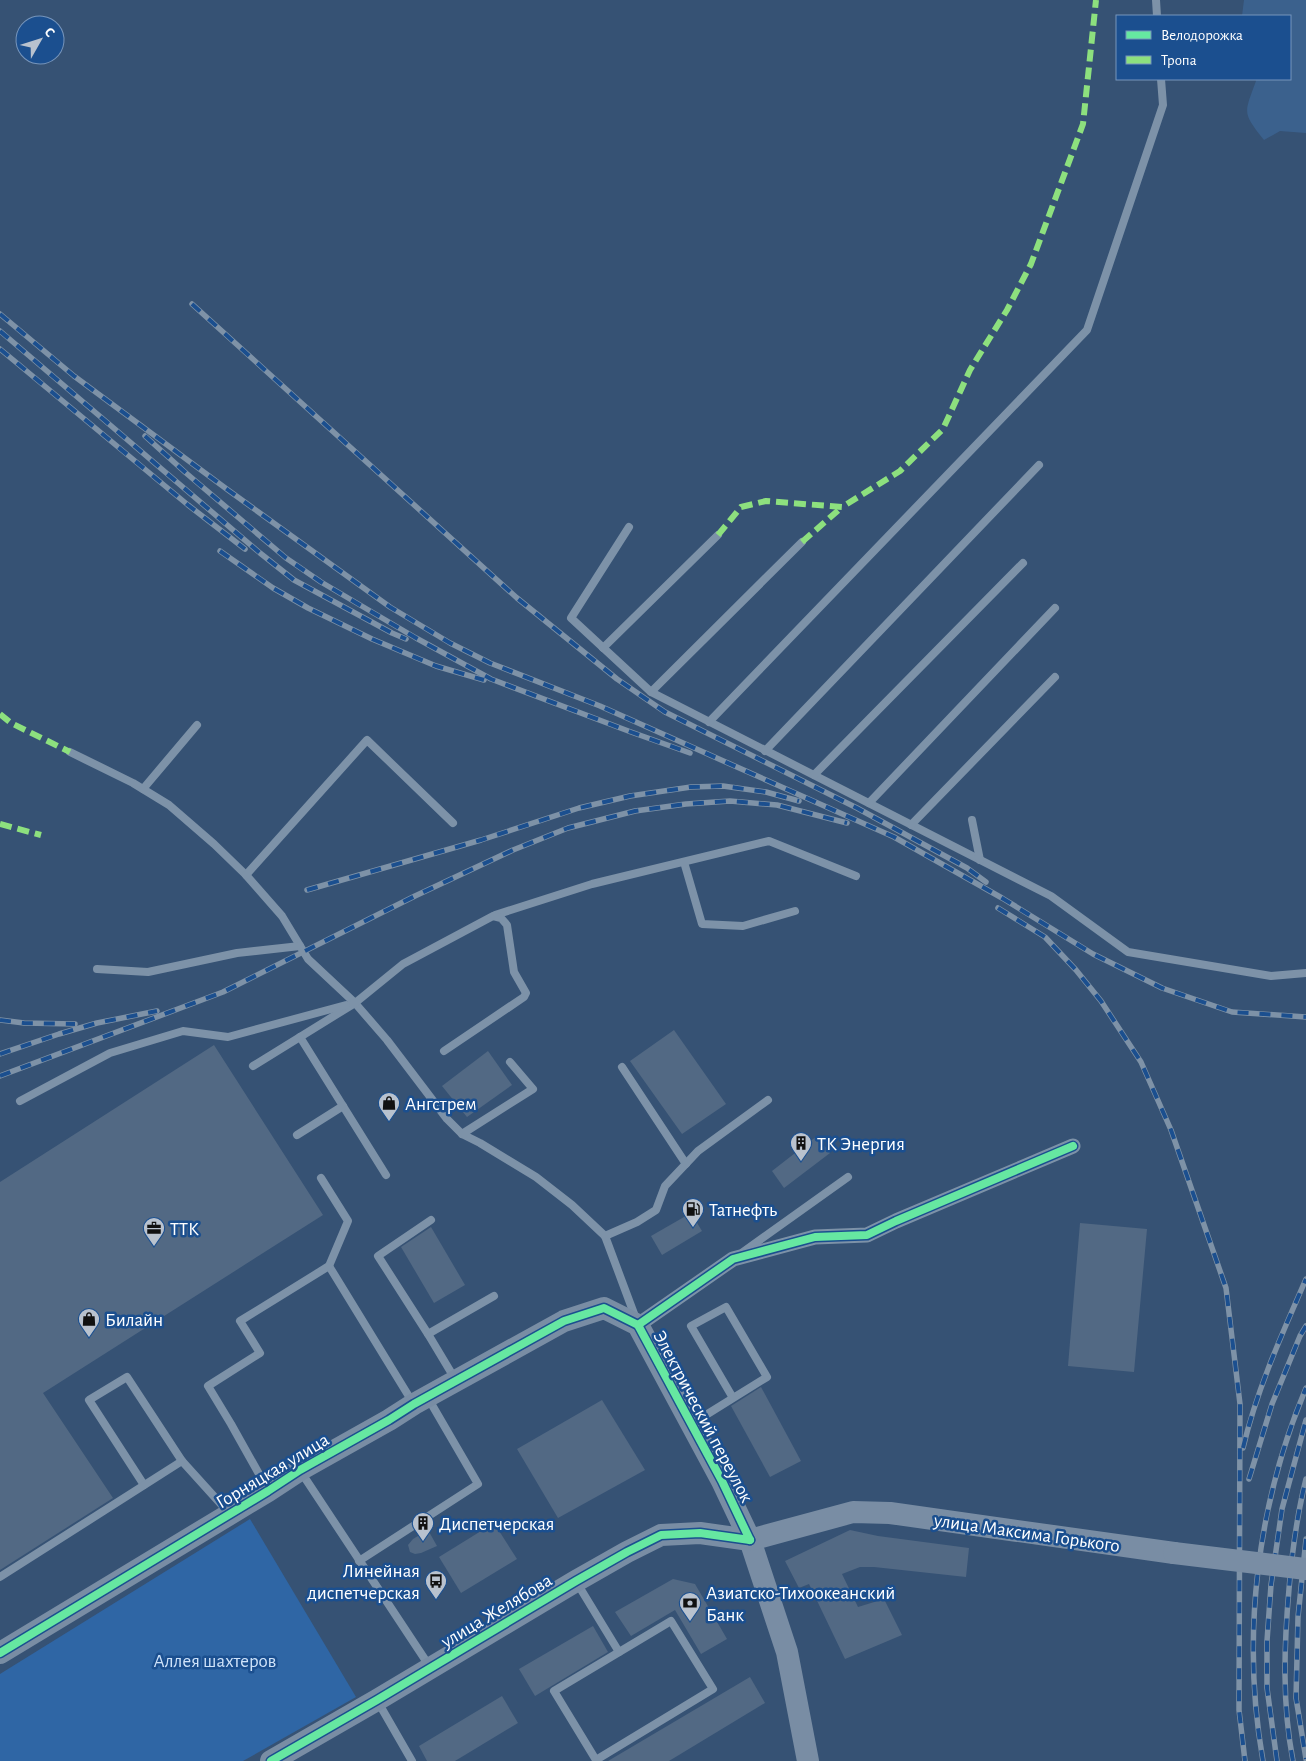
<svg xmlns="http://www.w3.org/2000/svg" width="1306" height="1761" font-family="'Alegreya Sans',sans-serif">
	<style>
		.green { fill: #2f66a5 }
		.water { fill: #3b618d }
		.building { fill: #526984 }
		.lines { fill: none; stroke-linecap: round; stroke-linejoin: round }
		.lane { stroke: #7d92a8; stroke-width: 8 }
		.street { stroke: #7d92a8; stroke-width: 15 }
		.secondary { stroke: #798da4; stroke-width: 22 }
		.rail-casing { stroke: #7e92a7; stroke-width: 5.5 }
		.rail { stroke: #1b4f8f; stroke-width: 4; stroke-dasharray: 11; stroke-linecap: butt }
		.secondary-bridge { stroke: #798da4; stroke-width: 22 }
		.quiet { stroke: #8de07e; stroke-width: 6; stroke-dasharray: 12 6; stroke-linecap: butt }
		.cycleway-casing { stroke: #1b4f8f; stroke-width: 11 }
		.cycleway { stroke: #66e7a1; stroke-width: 8 }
		.labels { text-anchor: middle; stroke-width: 5; stroke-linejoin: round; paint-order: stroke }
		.poi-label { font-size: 19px; fill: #fff; stroke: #1b4f8f; text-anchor: start }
		.street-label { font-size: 19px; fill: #fff; stroke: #1b4f8f }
		.park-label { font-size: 19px; fill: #cfe3fa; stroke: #1b4f8f }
	</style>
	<rect width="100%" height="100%" fill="#365274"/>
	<polygon class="green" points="250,1519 356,1697 243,1761 0,1761 0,1674"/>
	<path class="water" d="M1244 0H1306V133L1280 131 1264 140C1242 112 1244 114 1256 81L1255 79H1290V16H1242Z"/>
	<g class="building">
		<polygon points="674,1030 726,1104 682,1134 630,1061"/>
		<polygon points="214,1045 323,1215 43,1393 113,1498 0,1570 0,1182"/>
		<polygon points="488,1051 512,1085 467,1117 442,1086"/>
		<polygon points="817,1136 830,1153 784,1188 772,1171"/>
		<polygon points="691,1213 702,1231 662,1255 651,1236"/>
		<polygon points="1080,1223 1147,1229 1134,1372 1068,1366"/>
		<polygon points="431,1227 465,1285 434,1303 401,1247"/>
		<polygon points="761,1387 801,1461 770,1477 731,1406"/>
		<polygon points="602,1400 645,1470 558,1518 517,1449"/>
		<polygon points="494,1523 517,1559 461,1593 439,1557"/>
		<polygon points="428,1530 437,1546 421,1553 415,1554 410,1552 408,1545 413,1539"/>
		<polygon points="850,1530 878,1536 969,1548 966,1577 874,1567 860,1567 842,1574 858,1607 884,1599 902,1635 845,1659 809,1584 799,1588 785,1561"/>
		<polygon points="673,1579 695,1584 727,1639 701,1654 675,1610 631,1636 615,1612"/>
		<polygon points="593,1626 608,1652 535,1696 519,1669"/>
		<polygon points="750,1677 765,1703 669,1761 608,1761"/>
		<polygon points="502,1696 518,1723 455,1761 427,1761 419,1746"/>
	</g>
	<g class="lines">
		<g class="lane">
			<polyline points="1156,0 1157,16"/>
			<polyline points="629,527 571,618 651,692 1051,896 1128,952 1271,976 1306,973"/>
			<polyline points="603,648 718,535"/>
			<polyline points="651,692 802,542"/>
			<polyline points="709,722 1087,330 1163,105 1161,79"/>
			<polyline points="765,751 1039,465"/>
			<polyline points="70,752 133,783 169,805 214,844 246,875 282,916 308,959 355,1003 387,1040 447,1119 462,1134 480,1143 536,1177 572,1205 605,1236"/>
			<polyline points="814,775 1023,563"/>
			<polyline points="143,789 197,725"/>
			<polyline points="869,803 1055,608"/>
			<polyline points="972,820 980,860"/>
			<polyline points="911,825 1055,677"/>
			<polyline points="684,862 702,924 743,926 795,911"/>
			<polyline points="246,875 367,740 453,823"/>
			<polyline points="495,915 592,884 769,841 856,876"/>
			<polyline points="97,969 148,972 237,953 300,946"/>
			<polyline points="300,1037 386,1175"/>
			<polyline points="253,1066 355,1003 403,964 493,916 501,918 507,925 514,972 526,993 524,997 444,1051"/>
			<polyline points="622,1067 686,1164"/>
			<polyline points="20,1101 110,1053 183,1031 228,1037 346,1005"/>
			<polyline points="462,1134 533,1089 510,1062"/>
			<polyline points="297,1135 343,1106"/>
			<polyline points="743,1252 848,1177"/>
			<polyline points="329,1266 413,1403"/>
			<polyline points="636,1319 605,1236 637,1222 656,1210 665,1186 698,1151 768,1100"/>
			<polyline points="428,1334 378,1256 431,1220"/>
			<polyline points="455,1379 428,1334 494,1296"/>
			<polyline points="693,1423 767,1377 726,1307 691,1326 733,1398"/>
			<polyline points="301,1472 430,1667"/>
			<polyline points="144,1485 89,1400 127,1377 182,1461"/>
			<polyline points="268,1490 231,1424 208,1386 260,1353 240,1321 329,1266 348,1221 321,1178"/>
			<polyline points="359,1561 478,1484 428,1398"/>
			<polyline points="0,1577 182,1461 229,1513"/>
			<polyline points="577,1583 619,1652"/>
			<polygon points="671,1621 713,1689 596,1760 554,1691"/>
			<polyline points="378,1702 412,1761"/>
		</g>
		<polyline class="street" points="638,1325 733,1259 815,1237 867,1235 896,1221 1073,1146"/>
		<g class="secondary">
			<polyline points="0,1653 268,1491 300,1470 389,1420 414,1404 564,1321 604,1308 638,1325 722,1481 750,1540 787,1652 808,1761"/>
			<polyline points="271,1761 377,1700 576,1581 627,1552 661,1535 700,1533 750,1540 853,1512 890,1513 1174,1553"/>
		</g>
		<g class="rail-casing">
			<g id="rail">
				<polyline points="192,304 517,598 617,679 665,712 857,808 967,868 986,882"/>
				<polyline points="0,314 74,376 228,490 390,607 450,643 490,663 600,706 894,837 1002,898 1093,954 1162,988 1232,1012 1306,1017"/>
				<polyline points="0,331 260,553 294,580 392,633 406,639"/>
				<polyline points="0,349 188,505 245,549"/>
				<polyline points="145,436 186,473 286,558 321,582 416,638 491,679 631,732 690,753"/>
				<polyline points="220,551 273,588 308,608 372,639 436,666 484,680"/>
				<polyline points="307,890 481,840 579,808 630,796 691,787 723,786 766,792 799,801"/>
				<polyline points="998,908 1045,937 1076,970 1101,1001 1141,1062 1171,1130 1226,1288 1240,1404 1239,1710 1245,1761"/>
				<polyline points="0,1020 24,1023 75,1024"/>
				<polyline points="0,1054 59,1034 97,1023 157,1011"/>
				<polyline points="0,1076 223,992 415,896 513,850 568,828 635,811 686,804 730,801 777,805 847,823"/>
				<path d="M1243 1448C1257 1389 1282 1334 1306 1279"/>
				<polyline points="1249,1479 1272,1404 1300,1336 1306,1326"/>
				<polyline points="1306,1539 1298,1617 1296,1698 1306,1759"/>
				<path d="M1263 1761C1241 1637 1257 1504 1306 1388"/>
				<polyline points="1277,1761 1267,1688 1267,1641 1271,1585 1282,1509 1306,1420"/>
				<path d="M1293 1761C1282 1704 1284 1646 1289 1589 1292 1552 1297 1515 1306 1479"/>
			</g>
		</g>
		<use href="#rail" class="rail"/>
		<polyline class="secondary-bridge" points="1174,1553 1306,1569"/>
		<g class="quiet">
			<polyline points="718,535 741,507 766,501 842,507 900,471 943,429 970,370 1007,310 1031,264 1083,124 1096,0"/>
			<polyline points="802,542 842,507"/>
			<polyline points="0,714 11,723 70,752"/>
			<polyline points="0,824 41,835"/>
		</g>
		<g class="cycleway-casing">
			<g id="cycleway">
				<polyline points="638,1325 733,1259 815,1237 867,1235 896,1221 1073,1146"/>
				<polyline points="0,1653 268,1491 300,1470 389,1420 414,1404 564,1321 604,1308 638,1325 722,1481 750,1540"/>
				<polyline points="271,1761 377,1700 576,1581 627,1552 661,1535 700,1533 750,1540"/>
			</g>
		</g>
		<use href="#cycleway" class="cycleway"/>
	</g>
	<defs>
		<g id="shop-pin" transform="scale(1.125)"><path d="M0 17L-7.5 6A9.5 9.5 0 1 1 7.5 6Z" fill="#b9c2ce" stroke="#1b4f8f"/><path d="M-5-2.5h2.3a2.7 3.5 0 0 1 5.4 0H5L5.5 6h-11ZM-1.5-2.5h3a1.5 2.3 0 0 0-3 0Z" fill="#111"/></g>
		<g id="building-pin" transform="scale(1.125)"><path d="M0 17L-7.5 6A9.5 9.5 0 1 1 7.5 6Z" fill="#b9c2ce" stroke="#1b4f8f"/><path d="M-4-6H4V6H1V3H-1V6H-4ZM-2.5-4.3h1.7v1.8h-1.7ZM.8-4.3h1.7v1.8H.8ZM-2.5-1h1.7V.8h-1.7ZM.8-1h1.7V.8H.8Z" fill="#111"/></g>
		<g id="fuel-pin" transform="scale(1.125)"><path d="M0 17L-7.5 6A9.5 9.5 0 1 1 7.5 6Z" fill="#b9c2ce" stroke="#1b4f8f"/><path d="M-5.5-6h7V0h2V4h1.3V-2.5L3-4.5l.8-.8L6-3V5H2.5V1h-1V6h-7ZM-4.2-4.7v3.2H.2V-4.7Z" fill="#111"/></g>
		<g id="office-pin" transform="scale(1.125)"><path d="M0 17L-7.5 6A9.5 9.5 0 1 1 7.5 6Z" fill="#b9c2ce" stroke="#1b4f8f"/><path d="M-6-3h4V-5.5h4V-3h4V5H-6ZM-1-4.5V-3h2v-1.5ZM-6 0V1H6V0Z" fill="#111"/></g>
		<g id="bus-pin" transform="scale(1.125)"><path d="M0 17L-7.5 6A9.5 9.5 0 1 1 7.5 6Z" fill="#b9c2ce" stroke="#1b4f8f"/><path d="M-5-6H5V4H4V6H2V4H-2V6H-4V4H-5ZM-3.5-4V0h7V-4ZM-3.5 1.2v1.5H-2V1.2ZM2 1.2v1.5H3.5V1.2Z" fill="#111"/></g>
		<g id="bank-pin" transform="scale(1.125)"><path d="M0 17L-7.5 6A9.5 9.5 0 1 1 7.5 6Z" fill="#b9c2ce" stroke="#1b4f8f"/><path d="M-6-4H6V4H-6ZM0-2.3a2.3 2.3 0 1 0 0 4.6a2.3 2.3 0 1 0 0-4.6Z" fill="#111"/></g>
	</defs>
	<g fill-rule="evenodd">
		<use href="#shop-pin" x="389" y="1103"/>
		<use href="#building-pin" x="801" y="1143"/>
		<use href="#fuel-pin" x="693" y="1209"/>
		<use href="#office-pin" x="154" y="1228"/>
		<use href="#shop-pin" x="89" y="1319"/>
		<use href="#building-pin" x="423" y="1523"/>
		<use href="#bus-pin" x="436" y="1581"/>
		<use href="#bank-pin" x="690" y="1603"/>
	</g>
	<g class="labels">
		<g class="poi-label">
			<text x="405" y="1110">Ангстрем</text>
			<text x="817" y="1150">ТК Энергия</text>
			<text x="709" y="1216">Татнефть</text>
			<text x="170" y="1235">ТТК</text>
			<text x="105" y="1326">Билайн</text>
			<text x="439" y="1530">Диспетчерская</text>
			<text x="420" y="1577" text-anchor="end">Линейная<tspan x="420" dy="22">диспетчерская</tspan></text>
			<text x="706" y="1599">Азиатско-Тихоокеанский<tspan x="706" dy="22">Банк</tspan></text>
		</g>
		<g class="street-label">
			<text transform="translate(704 1416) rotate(62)" y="7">Электрический переулок</text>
			<text transform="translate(272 1470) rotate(-31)" y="7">Горняцкая улица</text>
			<text transform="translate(1027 1532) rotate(8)" y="7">улица Максима Горького</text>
			<text transform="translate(496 1610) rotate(-31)" y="7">улица Желябова</text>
		</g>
		<g class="park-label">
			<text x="215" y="1667">Аллея шахтеров</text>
		</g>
	</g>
	<rect x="1116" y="15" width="175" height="65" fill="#1b4f8f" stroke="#7695bc"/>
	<rect x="1126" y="31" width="25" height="8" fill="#66e7a1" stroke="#7695bc"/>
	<text x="1161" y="40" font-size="15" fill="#ffffff">Велодорожка</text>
	<rect x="1126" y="56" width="25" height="8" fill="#8de07e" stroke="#7695bc"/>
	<text x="1161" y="65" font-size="15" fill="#ffffff">Тропа</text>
	<g transform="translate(40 40) rotate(51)"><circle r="24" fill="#1b4f8f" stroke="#7695bc"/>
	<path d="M0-4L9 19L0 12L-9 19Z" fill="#b9c2ce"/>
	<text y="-8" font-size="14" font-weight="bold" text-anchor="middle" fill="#ffffff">С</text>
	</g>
</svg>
